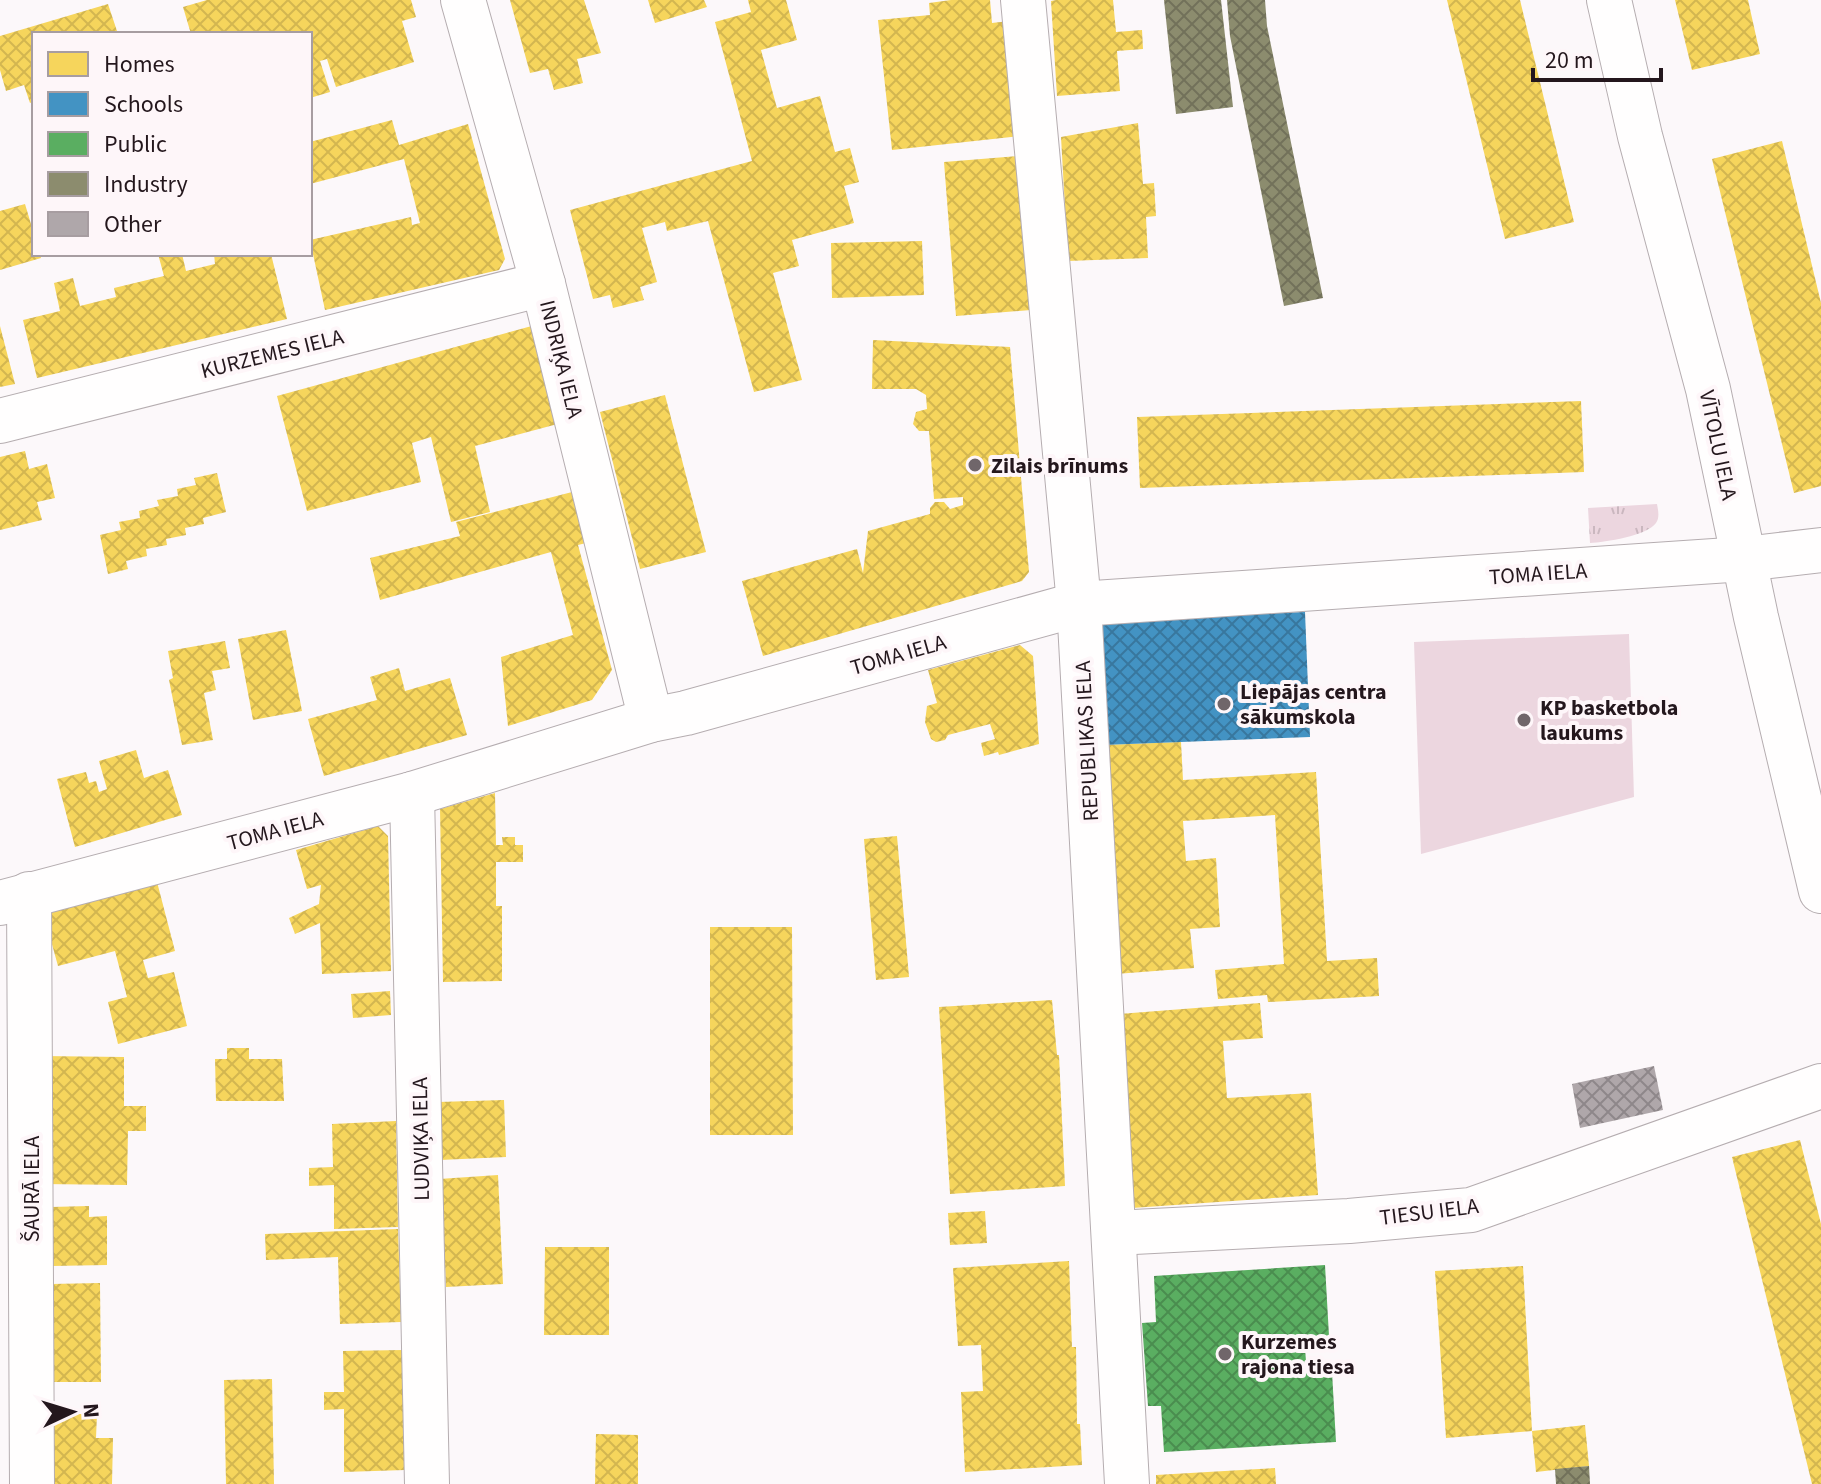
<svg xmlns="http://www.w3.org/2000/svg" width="1821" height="1484" font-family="'Source Sans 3',sans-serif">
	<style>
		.grass { fill: url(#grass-tufts) }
		.pitch { fill: #ecd6df }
		.homes { fill: url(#homes-cross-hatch) }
		.schools { fill: url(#schools-cross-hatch) }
		.public { fill: url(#public-cross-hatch) }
		.industry { fill: url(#industry-cross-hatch) }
		.building { fill: url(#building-cross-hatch) }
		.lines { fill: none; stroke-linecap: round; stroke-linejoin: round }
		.minor-casing { stroke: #b5adb0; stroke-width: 46 }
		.minor { stroke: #fffefe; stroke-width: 44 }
		.poi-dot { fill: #70666a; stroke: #fef6f9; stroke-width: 3 }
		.labels { text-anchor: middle; stroke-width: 8; stroke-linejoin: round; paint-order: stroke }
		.street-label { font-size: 22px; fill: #24171d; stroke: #fef6f9 }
		.poi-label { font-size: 22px; font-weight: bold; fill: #24171d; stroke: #fef6f9; text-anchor: start }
	</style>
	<defs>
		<pattern id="grass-tufts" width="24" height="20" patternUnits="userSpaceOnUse" patternTransform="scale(2)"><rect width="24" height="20" fill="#ecd6df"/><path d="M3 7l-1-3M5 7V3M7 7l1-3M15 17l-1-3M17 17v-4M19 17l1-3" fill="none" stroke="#cab7bf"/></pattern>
		<pattern id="homes-cross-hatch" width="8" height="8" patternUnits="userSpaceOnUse" patternTransform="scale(2)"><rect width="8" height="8" fill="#f6d55c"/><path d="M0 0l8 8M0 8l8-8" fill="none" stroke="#d3b650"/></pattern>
		<pattern id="schools-cross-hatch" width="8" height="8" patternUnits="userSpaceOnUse" patternTransform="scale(2)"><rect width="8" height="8" fill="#4393c3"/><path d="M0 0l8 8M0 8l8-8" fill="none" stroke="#38779e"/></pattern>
		<pattern id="public-cross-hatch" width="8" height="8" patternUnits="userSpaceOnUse" patternTransform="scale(2)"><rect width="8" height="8" fill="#5aae61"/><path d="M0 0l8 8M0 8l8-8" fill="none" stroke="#4a8d4f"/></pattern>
		<pattern id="industry-cross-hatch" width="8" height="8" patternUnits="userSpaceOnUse" patternTransform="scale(2)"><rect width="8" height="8" fill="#8c8c6e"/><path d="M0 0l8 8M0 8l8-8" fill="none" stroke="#72715a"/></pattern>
		<pattern id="building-cross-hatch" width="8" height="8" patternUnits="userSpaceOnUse" patternTransform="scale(2)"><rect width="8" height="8" fill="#afa7aa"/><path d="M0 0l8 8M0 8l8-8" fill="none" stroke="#8e878a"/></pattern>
	</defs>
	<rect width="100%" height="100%" fill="#fcf8fa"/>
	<path class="grass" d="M1657 504C1658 510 1660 517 1656 523 1647 536 1605 542 1590 543L1588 508Z"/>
	<polygon class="pitch" points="1629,634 1634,797 1421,854 1414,642"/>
	<g class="homes">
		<polygon points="207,0 411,0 416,17 402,21 414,62 336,87 327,59 320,61 330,92 310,98 310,34 191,34 183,7"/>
		<polygon points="510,0 584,0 601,53 577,59 583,83 554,90 548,69 530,73"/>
		<polygon points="648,0 704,0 707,7 655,23"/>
		<polygon points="748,0 786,0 797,40 761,50 777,108 820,96 835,152 850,148 859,182 844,186 854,223 792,240 799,266 773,273 802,380 754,392 708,221 667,231 665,222 642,228 657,282 640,287 644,300 613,308 610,295 593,299 570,210 752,161 715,22 751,12"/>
		<polygon points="951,0 990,0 992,23 1009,21 1021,136 892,150 878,20 930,15 929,3"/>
		<polygon points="1056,0 1113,0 1116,32 1142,30 1143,49 1117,51 1120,91 1057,96 1051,1"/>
		<polygon points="1447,0 1520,0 1574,222 1505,239"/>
		<polygon points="1675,0 1748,0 1760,54 1692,70"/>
		<polygon points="108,4 118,34 34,34 34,101 30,103 24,85 6,91 0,70 0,36"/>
		<polygon points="392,120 399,145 468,124 505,259 499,270 325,310 310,240 411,217 412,225 420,223 404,159 310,184 310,142"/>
		<polygon points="1138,123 1143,184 1154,183 1156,216 1146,217 1148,258 1068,261 1061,137"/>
		<polygon points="1782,141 1821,303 1821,486 1794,493 1712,159"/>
		<polygon points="1019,156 1031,310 956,316 944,162"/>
		<polygon points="25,204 34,234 34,254 40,254 41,258 0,270 0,211"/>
		<polygon points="922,241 924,295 832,298 831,243"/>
		<polygon points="158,254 182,254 186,271 215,264 214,254 244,254 245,257 271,254 287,319 37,378 23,320 60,311 54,283 73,278 80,306 116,297 114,288 164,276"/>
		<polygon points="539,324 565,422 475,446 490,512 451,522 431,437 412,443 421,482 307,511 277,396"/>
		<polygon points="0,326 15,384 0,387"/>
		<polygon points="873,340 1010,347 1029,572 1022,581 763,656 742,581 857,549 863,573 868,531 930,514 930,508 935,502 944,502 950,509 963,505 963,497 934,499 929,431 919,431 913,424 916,412 927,409 926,395 916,389 872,389"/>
		<polygon points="665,395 706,552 640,569 600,412"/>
		<polygon points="1581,401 1584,472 1140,488 1137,417"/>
		<polygon points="25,451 29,469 47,464 55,498 37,502 42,520 0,530 0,457"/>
		<polygon points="217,473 226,512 203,518 204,524 185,528 186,535 166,539 167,545 146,549 147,556 126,561 128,569 108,574 100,535 121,530 119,522 140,518 139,511 159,506 157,500 178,496 177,489 196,485 194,478"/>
		<polygon points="576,491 590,542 578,545 612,670 592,700 508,726 501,657 573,635 551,552 380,600 370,558 460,536 456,522"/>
		<polygon points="286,630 302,711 253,720 238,639"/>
		<polygon points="225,641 230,668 212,671 216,690 204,693 213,740 182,745 169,680 173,678 168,651"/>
		<polygon points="1020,645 1033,656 1039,744 999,755 998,752 984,756 981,743 995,739 990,724 948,735 945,740 936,742 931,739 925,722 927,706 937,703 928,670"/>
		<polygon points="399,668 405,691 450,678 467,735 324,776 308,719 377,700 370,677"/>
		<polygon points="1181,742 1183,780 1316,772 1327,961 1377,958 1379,996 1268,1002 1267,995 1218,999 1215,970 1284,964 1275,815 1183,821 1186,861 1216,858 1220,927 1190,929 1194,968 1116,974 1103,745"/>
		<polygon points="136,750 144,778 168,770 182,815 75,847 57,779 86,772 89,783 96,781 99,792 107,789 99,761"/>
		<polygon points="495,793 496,845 503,845 502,837 515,837 515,845 523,845 523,862 496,862 496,906 502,906 502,981 443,982 440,809"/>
		<polygon points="378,826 388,836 391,971 322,974 320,923 295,934 289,918 319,904 321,885 307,889 296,850"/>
		<polygon points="897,836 909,977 876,980 864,839"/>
		<polygon points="156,878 175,951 143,960 148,978 174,972 187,1026 118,1044 108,1002 127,997 115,951 58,966 42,908"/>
		<polygon points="710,927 792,927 793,1135 710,1135"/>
		<polygon points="390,991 391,1015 353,1018 351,994"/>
		<polygon points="1052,1000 1057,1055 1059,1055 1065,1186 950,1194 939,1007"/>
		<polygon points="1260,1003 1263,1038 1223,1041 1227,1098 1311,1093 1318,1195 1132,1208 1119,1014"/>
		<polygon points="227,1048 249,1048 249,1059 282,1059 284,1101 216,1101 215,1059 227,1059"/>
		<polygon points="42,1056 124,1057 124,1106 146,1106 146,1131 128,1131 127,1185 41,1184"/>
		<polygon points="504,1100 506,1157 440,1160 438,1102"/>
		<polygon points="396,1121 398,1227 334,1229 334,1185 309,1186 309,1168 333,1167 332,1124"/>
		<polygon points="1800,1140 1821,1224 1821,1484 1812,1484 1732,1157"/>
		<polygon points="498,1175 503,1284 446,1287 444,1242 441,1243 439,1179"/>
		<polygon points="89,1206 89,1217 107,1216 107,1265 52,1266 51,1207"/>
		<polygon points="985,1211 987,1243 950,1245 948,1213"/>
		<polygon points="398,1229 401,1322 340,1324 338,1257 266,1260 265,1234"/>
		<polygon points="545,1247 609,1247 609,1335 544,1335"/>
		<polygon points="1069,1261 1072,1347 1076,1347 1077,1424 1080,1424 1082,1465 965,1472 961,1392 983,1391 981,1345 958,1346 953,1268"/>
		<polygon points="1523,1266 1532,1431 1446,1438 1435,1271"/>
		<polygon points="100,1283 101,1382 52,1382 51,1284"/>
		<polygon points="403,1350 405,1470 344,1472 344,1409 324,1410 324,1392 344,1392 343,1351"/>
		<polygon points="272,1379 274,1484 226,1484 224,1380"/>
		<polygon points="51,1414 97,1414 96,1438 113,1438 112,1484 50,1484"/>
		<polygon points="1585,1425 1589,1466 1536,1472 1532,1431"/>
		<polygon points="596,1434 638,1435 638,1484 595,1484"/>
		<polygon points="1275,1468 1276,1484 1156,1484 1156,1475"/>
	</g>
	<polygon class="schools" points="1305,612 1310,737 1103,745 1098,620"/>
	<polygon class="public" points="1325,1265 1329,1336 1304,1337 1307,1373 1332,1372 1336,1442 1164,1452 1161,1406 1148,1406 1142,1323 1156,1322 1154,1276"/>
	<g class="industry">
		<polygon points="1164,0 1221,0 1233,107 1176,114"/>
		<polygon points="1227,0 1265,0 1267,26 1323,298 1284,306 1230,36"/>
		<polygon points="1589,1466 1590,1484 1556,1484 1555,1469"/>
	</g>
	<polygon class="building" points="1654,1066 1663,1110 1580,1128 1572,1084"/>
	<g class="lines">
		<g class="minor-casing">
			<g id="minor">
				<polyline points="463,0 543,284 651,720"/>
				<polyline points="1023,0 1079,604 1127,1484"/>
				<polyline points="1609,0 1640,136 1708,389 1756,617 1821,891"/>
				<polyline points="0,421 543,284"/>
				<polyline points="412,794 427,1484"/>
				<polyline points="29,894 32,1484"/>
				<polyline points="0,903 412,794 651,720 686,713 1079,604 1744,559 1821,550"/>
				<polyline points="1114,1233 1349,1221 1471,1210 1821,1086"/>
			</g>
		</g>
		<use href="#minor" class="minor"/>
	</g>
	<g class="poi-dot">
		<circle cx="975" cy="465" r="8"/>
		<circle cx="1224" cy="704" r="8"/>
		<circle cx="1524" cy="720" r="8"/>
		<circle cx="1225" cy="1354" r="8"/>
	</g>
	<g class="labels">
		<g class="street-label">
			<text transform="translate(272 353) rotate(-14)" y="8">KURZEMES IELA</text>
			<text transform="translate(562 359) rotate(76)" y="8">INDRIĶA IELA</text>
			<text transform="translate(1719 445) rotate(78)" y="8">VĪTOLU IELA</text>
			<text transform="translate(1538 573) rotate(-4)" y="8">TOMA IELA</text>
			<text transform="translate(898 654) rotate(-16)" y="8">TOMA IELA</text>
			<text transform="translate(1086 741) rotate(-93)" y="8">REPUBLIKAS IELA</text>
			<text transform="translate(275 830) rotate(-15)" y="8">TOMA IELA</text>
			<text transform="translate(420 1139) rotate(-91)" y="8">LUDVIĶA IELA</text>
			<text transform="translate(31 1189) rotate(-90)" y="8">ŠAURĀ IELA</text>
			<text transform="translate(1429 1211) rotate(-7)" y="8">TIESU IELA</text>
		</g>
		<g class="poi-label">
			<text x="991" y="473">Zilais brīnums</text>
			<text x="1240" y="699">Liepājas centra<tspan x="1240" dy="25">sākumskola</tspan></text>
			<text x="1540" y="715">KP basketbola<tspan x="1540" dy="25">laukums</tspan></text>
			<text x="1241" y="1349">Kurzemes<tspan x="1241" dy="25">rajona tiesa</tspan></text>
		</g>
	</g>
	<rect x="32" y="32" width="280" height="224" fill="#fef6f9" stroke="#a79da1" stroke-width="2"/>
	<rect x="48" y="52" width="40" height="24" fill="#f6d55c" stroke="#a79da1" stroke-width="2"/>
	<text x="104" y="72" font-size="24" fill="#24171d">Homes</text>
	<rect x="48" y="92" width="40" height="24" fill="#4393c3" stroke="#a79da1" stroke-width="2"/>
	<text x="104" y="112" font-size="24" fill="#24171d">Schools</text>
	<rect x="48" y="132" width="40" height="24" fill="#5aae61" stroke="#a79da1" stroke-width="2"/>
	<text x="104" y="152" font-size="24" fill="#24171d">Public</text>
	<rect x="48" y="172" width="40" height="24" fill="#8c8c6e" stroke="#a79da1" stroke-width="2"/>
	<text x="104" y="192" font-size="24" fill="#24171d">Industry</text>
	<rect x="48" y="212" width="40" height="24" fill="#afa7aa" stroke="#a79da1" stroke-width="2"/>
	<text x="104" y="232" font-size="24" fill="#24171d">Other</text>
	<g transform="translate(72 1412) rotate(86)" stroke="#fef6f9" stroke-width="6" paint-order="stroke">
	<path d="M0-6L14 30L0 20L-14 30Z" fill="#24171d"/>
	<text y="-12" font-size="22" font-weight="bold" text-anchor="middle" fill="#24171d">N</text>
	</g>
	<path d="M1533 68v12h128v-12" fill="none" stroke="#24171d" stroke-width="4"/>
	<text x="1545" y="68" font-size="24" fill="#24171d" stroke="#fef6f9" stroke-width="6" paint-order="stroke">20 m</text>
</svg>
